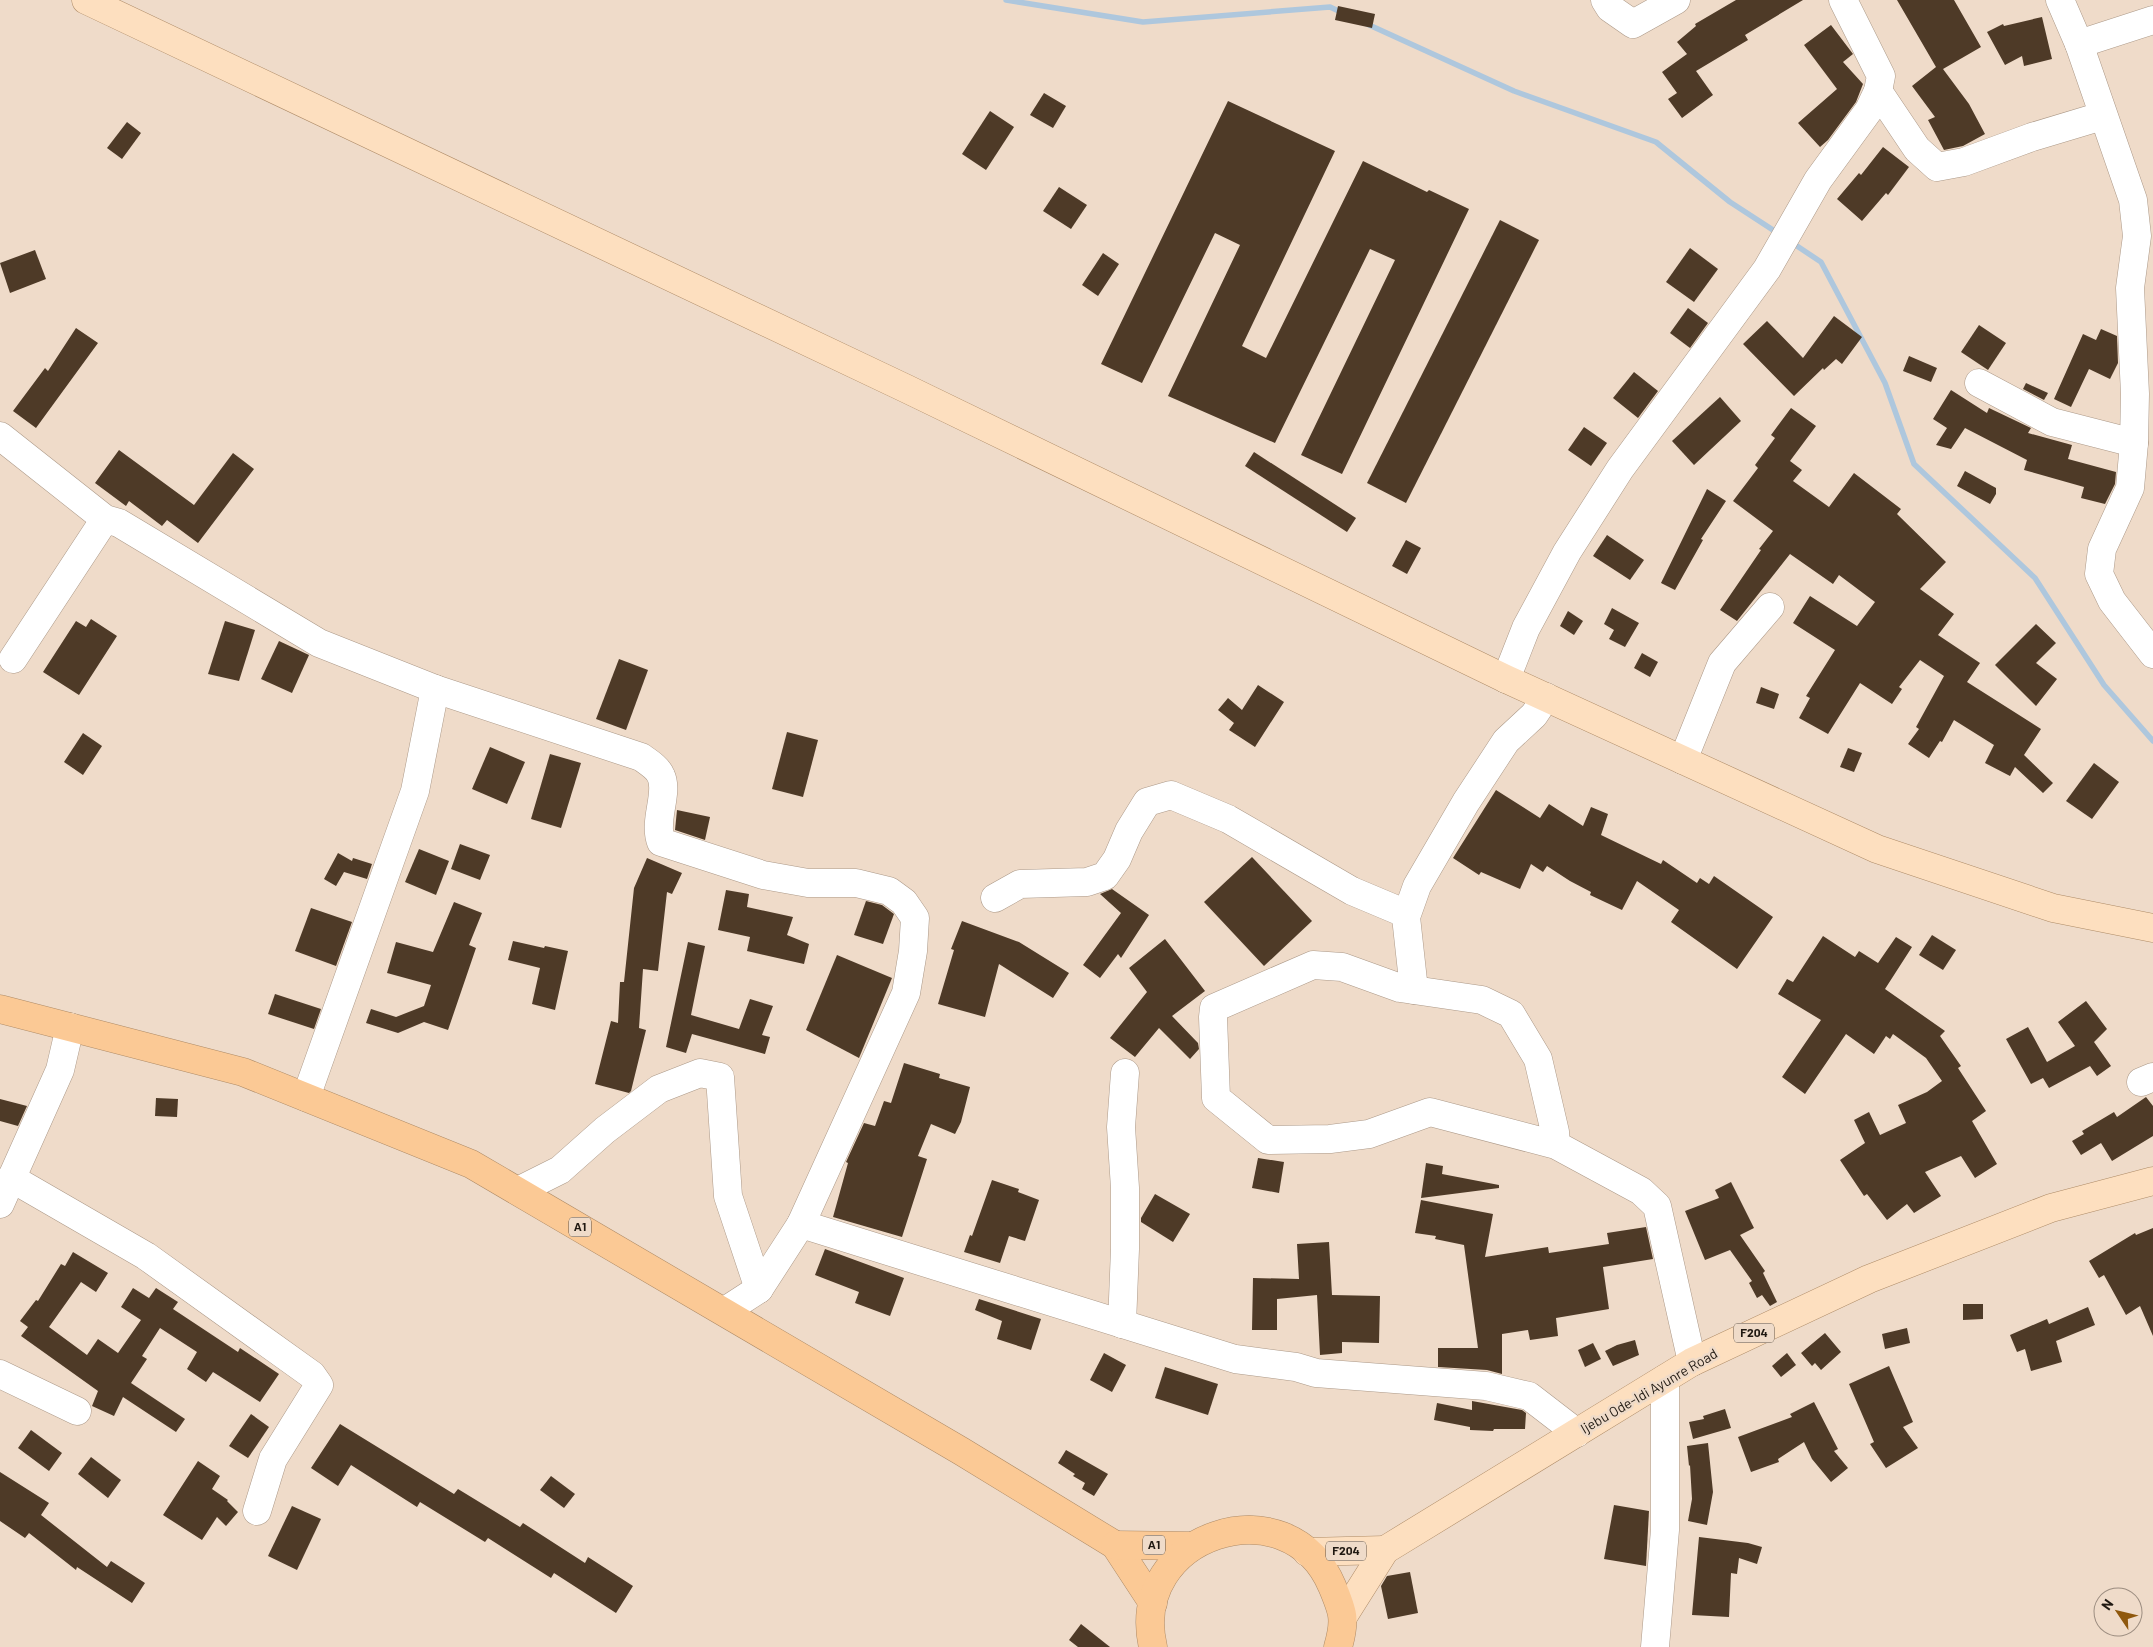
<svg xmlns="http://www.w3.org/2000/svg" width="2153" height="1647" font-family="Barlow,sans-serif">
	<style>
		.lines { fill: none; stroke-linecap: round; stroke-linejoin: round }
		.stream { stroke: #aec7dd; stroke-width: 5.5 }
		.building { fill: #4e3a27 }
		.minor-casing { stroke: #ac9988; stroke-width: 29 }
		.major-casing { stroke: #ae8b67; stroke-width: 29 }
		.highway-casing { stroke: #ae8b67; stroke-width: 29 }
		.minor { stroke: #fff; stroke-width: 28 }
		.major { stroke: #fddfbf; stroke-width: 28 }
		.highway { stroke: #fbc995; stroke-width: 28 }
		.labels { text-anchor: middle; stroke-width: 5; stroke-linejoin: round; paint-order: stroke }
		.shield { fill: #efdbc9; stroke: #5e5349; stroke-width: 1 }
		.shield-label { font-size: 12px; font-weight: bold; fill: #201912 }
		.street-label { font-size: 14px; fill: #201912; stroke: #efdbc9 }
	</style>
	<rect width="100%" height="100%" fill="#efdbc9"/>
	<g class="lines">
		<g class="stream">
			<polyline points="1006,0 1143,22 1330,7 1343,13"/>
			<polyline points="1367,24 1514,91 1656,142 1730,202 1779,234"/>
			<polyline points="1791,242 1821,262 1885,383 1914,464 2035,578 2104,685 2153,741"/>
		</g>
	</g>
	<g class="building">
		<polygon points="1736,0 1803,0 1745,35 1748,40 1696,71 1713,95 1682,118 1668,99 1677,93 1662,72 1687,54 1677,42 1696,26 1695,24"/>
		<polygon points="1897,0 1954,0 1981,47 1943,69 1969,104 1985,134 1963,146 1944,150 1928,120 1935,117 1912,86 1936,67"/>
		<polygon points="1338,6 1375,14 1372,28 1335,20"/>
		<polygon points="2042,17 2052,59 2024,66 2022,56 2005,65 1987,32 2003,24 2004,26"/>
		<polygon points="1831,25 1853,54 1843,62 1863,84 1856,102 1828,140 1820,147 1798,123 1837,89 1804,45"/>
		<polygon points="1044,93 1066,106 1053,128 1030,115"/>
		<polygon points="1228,101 1335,151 1242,346 1266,358 1363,161 1427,192 1429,190 1469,209 1342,474 1301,455 1395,260 1370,249 1275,443 1168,396 1240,245 1215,233 1142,383 1101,364"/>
		<polygon points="990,111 1014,127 986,170 962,154"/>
		<polygon points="127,122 141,133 122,159 107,148"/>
		<polygon points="1883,147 1909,167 1888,195 1886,193 1862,221 1837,199 1859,173 1861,175"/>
		<polygon points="1059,187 1087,205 1071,229 1043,211"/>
		<polygon points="1500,220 1539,240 1406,503 1367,483"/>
		<polygon points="1690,248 1718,269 1694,302 1666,282"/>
		<polygon points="35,250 46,279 10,293 0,263"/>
		<polygon points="1103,253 1119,264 1098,296 1082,285"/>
		<polygon points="1688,308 1708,323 1690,348 1670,333"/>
		<polygon points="1834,316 1862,337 1842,364 1836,359 1824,370 1823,368 1794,396 1743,344 1767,321 1803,358"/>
		<polygon points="1979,325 2006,343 1988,370 1961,352"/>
		<polygon points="76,328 98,343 36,428 13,411 45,368 48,371"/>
		<polygon points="2101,329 2117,336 2118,363 2110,379 2089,369 2071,407 2054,399 2083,334 2096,340"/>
		<polygon points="1909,356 1937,368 1931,382 1903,371"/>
		<polygon points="1634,372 1658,391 1638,418 1613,398"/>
		<polygon points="2026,383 2048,393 2044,400 2023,389"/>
		<polygon points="1951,390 1987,413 1989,408 2031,428 2028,433 2072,445 2068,459 2116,472 2115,484 2105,504 2081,498 2084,487 2024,470 2027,460 1965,428 1951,449 1936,445 1947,428 1933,419"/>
		<polygon points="1720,397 1741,421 1694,465 1672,441"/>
		<polygon points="1791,408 1816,426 1790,461 1802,470 1793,481 1829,507 1854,473 1901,509 1897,514 1946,562 1920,589 1954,614 1938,635 1980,663 1967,682 2041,729 2024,755 2053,783 2043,793 2015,767 2010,776 1985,763 1994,745 1954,720 1942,742 1940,741 1929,758 1908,744 1919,729 1916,727 1944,676 1920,660 1899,687 1902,689 1892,704 1860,683 1828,734 1799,718 1810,698 1806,696 1835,650 1793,623 1810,596 1857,626 1875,602 1839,575 1833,584 1790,554 1737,621 1720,610 1761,550 1759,549 1773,531 1733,501 1758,468 1755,465 1775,438 1771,435"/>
		<polygon points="1584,427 1607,443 1591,466 1568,450"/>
		<polygon points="119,450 194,505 233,453 254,469 198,543 167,520 162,526 129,501 126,506 95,483"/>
		<polygon points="1254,452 1356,518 1347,532 1245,466"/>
		<polygon points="1965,471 1996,488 1996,494 1990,504 1957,486"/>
		<polygon points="1707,489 1726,501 1701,539 1703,540 1675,590 1661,583"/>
		<polygon points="1607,535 1644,560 1630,580 1593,556"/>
		<polygon points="1406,540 1421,548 1407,574 1392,566"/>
		<polygon points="1612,608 1639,623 1625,647 1609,639 1614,630 1604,624"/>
		<polygon points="1568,611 1583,621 1574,635 1560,626"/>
		<polygon points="91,619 117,636 79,695 43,672 76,621 86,627"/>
		<polygon points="225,621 255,630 239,681 208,674"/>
		<polygon points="2036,624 2056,643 2036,663 2057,679 2036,706 1995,665"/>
		<polygon points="279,641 309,655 292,693 261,679"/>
		<polygon points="1642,653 1658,662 1650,677 1634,668"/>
		<polygon points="619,659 648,670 626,730 596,719"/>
		<polygon points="1258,685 1284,702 1255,747 1229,730 1234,723 1218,710 1228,698 1242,710"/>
		<polygon points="1761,687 1779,694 1774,709 1756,703"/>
		<polygon points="787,732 818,740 803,797 772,789"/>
		<polygon points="83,733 102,746 83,775 64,762"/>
		<polygon points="490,747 525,762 507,804 472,789"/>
		<polygon points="1848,748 1862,753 1854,772 1840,767"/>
		<polygon points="550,754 581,763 561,828 531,819"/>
		<polygon points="2094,763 2119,782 2092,819 2066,801"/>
		<polygon points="1496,790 1540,818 1549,804 1583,826 1591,807 1608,814 1601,835 1661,864 1663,860 1697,883 1700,878 1709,884 1714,876 1773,917 1737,969 1671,922 1679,910 1637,881 1622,910 1590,895 1591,892 1570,881 1547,866 1543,872 1531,864 1520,889 1481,872 1479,875 1453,858"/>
		<polygon points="677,810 710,817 705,840 675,830"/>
		<polygon points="460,844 490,855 480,880 451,869"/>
		<polygon points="419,849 449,861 436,895 405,882"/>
		<polygon points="338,853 352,861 353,858 372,864 367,879 344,872 336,886 324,879"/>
		<polygon points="1252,857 1312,921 1264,966 1204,902"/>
		<polygon points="647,858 682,873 672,894 667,892 658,971 643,969 639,1028 646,1030 631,1091 629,1093 595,1084 611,1021 618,1023 620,982 624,982 634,888"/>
		<polygon points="1112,889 1149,915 1121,958 1118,954 1100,978 1083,965 1121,913 1100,894"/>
		<polygon points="726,890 749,894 747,907 793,917 787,935 809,944 804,964 747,951 750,937 718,930"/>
		<polygon points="866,901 882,905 894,914 883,944 854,935"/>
		<polygon points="454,902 482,913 469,945 476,948 448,1030 424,1022 398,1033 366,1023 371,1009 396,1017 424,1006 431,985 387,973 396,942 433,952"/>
		<polygon points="311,908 352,922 336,966 295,951"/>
		<polygon points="962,921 1019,942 1069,973 1053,998 999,964 985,1017 938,1004 954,950 951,949"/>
		<polygon points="1932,935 1956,950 1943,970 1919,955"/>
		<polygon points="1823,936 1855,957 1859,951 1878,963 1896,937 1912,947 1885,989 1945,1031 1940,1036 1961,1066 1958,1068 1986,1111 1972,1121 1997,1164 1975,1178 1961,1156 1925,1172 1941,1196 1914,1213 1907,1204 1887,1220 1867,1194 1864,1196 1840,1160 1865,1143 1854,1120 1869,1112 1880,1135 1906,1123 1898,1105 1927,1092 1942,1081 1926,1058 1893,1034 1890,1039 1886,1036 1874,1054 1846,1034 1805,1094 1782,1077 1821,1020 1778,994 1787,979 1793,982"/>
		<polygon points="1165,939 1205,991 1172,1016 1198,1043 1199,1049 1190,1059 1159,1028 1135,1057 1110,1038 1147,992 1129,968"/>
		<polygon points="513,941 544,948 545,946 568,951 555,1010 532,1004 540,968 508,960"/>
		<polygon points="688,942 705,946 691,1015 739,1029 750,999 773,1006 762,1035 770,1037 765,1054 692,1034 686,1053 666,1047"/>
		<polygon points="837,955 892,978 859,1058 806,1030"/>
		<polygon points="275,994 321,1009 314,1029 268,1014"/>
		<polygon points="2086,1001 2107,1029 2094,1042 2111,1066 2097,1076 2090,1066 2049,1088 2043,1078 2031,1084 2006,1039 2028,1027 2047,1062 2075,1046 2058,1022"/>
		<polygon points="904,1063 940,1074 939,1078 970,1087 961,1122 955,1134 931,1124 918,1156 927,1159 902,1237 833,1217 848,1163 846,1162 864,1123 875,1126 884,1101 891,1103"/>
		<polygon points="2146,1097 2153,1106 2153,1136 2112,1161 2101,1143 2081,1155 2072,1141 2084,1134 2082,1131 2114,1112 2117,1117"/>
		<polygon points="156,1098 178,1099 177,1117 155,1116"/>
		<polygon points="0,1099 27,1106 18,1126 0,1121"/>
		<polygon points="1258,1158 1284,1162 1279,1193 1252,1188"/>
		<polygon points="1426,1163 1443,1166 1442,1174 1499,1185 1499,1188 1421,1198"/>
		<polygon points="992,1180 1019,1189 1018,1192 1039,1200 1025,1241 1009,1236 1000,1263 964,1252 970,1235 972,1236"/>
		<polygon points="1731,1182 1754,1228 1740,1235 1765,1271 1763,1273 1777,1302 1770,1306 1762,1295 1757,1298 1749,1283 1752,1281 1730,1250 1705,1260 1685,1211 1719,1198 1715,1190"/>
		<polygon points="1155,1194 1190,1214 1173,1242 1141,1222 1141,1218"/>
		<polygon points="1421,1200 1493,1214 1485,1257 1548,1247 1549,1253 1609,1244 1607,1233 1646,1227 1653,1259 1603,1267 1609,1309 1556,1318 1558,1336 1530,1340 1528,1330 1502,1334 1502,1374 1487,1370 1438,1367 1438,1348 1478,1348 1464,1245 1435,1239 1436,1236 1415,1233"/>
		<polygon points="2153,1228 2153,1336 2140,1306 2126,1315 2104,1275 2099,1278 2089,1261 2135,1233 2136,1235"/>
		<polygon points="1329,1242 1332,1295 1380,1296 1379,1343 1342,1342 1342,1353 1320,1355 1317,1295 1277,1299 1277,1330 1252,1330 1253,1278 1299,1279 1297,1244"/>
		<polygon points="825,1249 904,1278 890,1316 855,1303 859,1292 815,1275"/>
		<polygon points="73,1252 108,1273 96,1292 81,1282 49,1327 87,1355 98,1339 118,1353 141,1320 121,1307 133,1288 149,1298 156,1288 178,1302 173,1309 238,1352 240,1348 279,1374 260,1402 213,1372 206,1382 187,1369 197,1352 160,1328 142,1356 147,1359 131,1383 185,1419 176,1432 123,1397 114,1416 92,1406 98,1391 21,1336 28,1327 20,1321 36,1300 38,1301 61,1264 65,1266"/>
		<polygon points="979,1299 1041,1319 1031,1350 997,1339 1002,1321 975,1310"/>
		<polygon points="1963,1304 1983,1304 1983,1319 1963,1320"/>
		<polygon points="2088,1307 2095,1325 2056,1341 2062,1362 2031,1371 2025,1349 2017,1352 2010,1335 2047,1319 2049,1324"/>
		<polygon points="1907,1328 1910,1343 1885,1349 1882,1334"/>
		<polygon points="1825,1333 1841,1352 1821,1370 1815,1363 1812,1366 1801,1353"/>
		<polygon points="1635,1340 1639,1355 1613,1366 1605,1351 1617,1345"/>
		<polygon points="1593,1343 1601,1359 1585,1367 1578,1350"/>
		<polygon points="1104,1353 1126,1365 1112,1392 1090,1380"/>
		<polygon points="1787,1353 1796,1365 1781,1377 1772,1366"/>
		<polygon points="1889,1366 1913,1422 1903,1427 1918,1448 1886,1468 1870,1444 1874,1442 1849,1384"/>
		<polygon points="1165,1367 1218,1384 1208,1415 1155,1398"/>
		<polygon points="1472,1401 1522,1410 1526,1413 1525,1429 1494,1429 1493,1431 1470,1430 1470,1427 1434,1420 1437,1403 1472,1410"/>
		<polygon points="1814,1402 1838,1449 1834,1451 1848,1468 1831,1482 1812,1459 1804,1442 1778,1459 1779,1462 1751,1472 1738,1437 1792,1417 1790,1414"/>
		<polygon points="1725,1409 1731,1428 1693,1439 1689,1422 1704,1419 1703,1416"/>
		<polygon points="251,1414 269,1427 248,1458 229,1446"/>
		<polygon points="340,1424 454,1494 458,1489 520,1527 523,1523 585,1563 588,1557 633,1586 616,1613 554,1573 551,1578 488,1538 485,1542 420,1502 417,1507 351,1465 338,1486 311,1468"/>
		<polygon points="31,1430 62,1453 49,1471 18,1448"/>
		<polygon points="1708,1443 1713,1492 1707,1525 1688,1521 1692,1499 1690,1465 1689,1466 1687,1446"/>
		<polygon points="1066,1450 1108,1474 1094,1496 1082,1489 1085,1483 1073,1476 1075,1474 1058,1463"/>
		<polygon points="91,1457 121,1480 108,1498 78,1474"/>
		<polygon points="198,1461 220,1476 212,1489 228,1500 227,1501 238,1512 226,1526 217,1517 202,1540 163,1515"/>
		<polygon points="0,1472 49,1503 41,1515 107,1567 111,1561 145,1583 132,1603 77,1567 76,1570 29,1533 25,1538 0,1521"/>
		<polygon points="551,1476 575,1494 564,1508 540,1490"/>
		<polygon points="1614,1505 1649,1511 1646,1566 1604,1559"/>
		<polygon points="292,1506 321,1519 297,1570 268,1556"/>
		<polygon points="1699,1537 1748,1543 1762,1547 1757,1564 1739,1558 1737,1574 1731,1573 1729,1617 1692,1615"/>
		<polygon points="1410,1572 1418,1613 1388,1619 1381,1586 1387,1576"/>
		<polygon points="1081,1624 1110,1647 1078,1647 1069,1640"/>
	</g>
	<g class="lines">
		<g class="minor-casing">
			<g id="minor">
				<polyline points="1605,0 1610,8 1633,24 1676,0"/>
				<polyline points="2060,0 2079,44 2133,200 2137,236 2130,288 2135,394 2134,443 2130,488 2102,549 2099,574 2112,601 2153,654"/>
				<polyline points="2079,44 2153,20"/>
				<polyline points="1878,91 1917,149 1937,167 1964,162 2032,137 2102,116"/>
				<polyline points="1979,383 2052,422 2134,443"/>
				<path d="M0 436 105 519 119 523 319 643 435 689 641 757C648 762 658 768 661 776 669 793 653 821 661 842L763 875 808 883H856L889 891 904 902 915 918 913 951 906 993 801 1224 759 1289 725 1311"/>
				<polyline points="13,659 105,519"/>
				<polyline points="1506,679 1526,628 1567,552 1620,469 1767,269 1818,180 1869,110 1878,91 1881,76 1843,0"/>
				<polyline points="1683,760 1722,663 1770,607"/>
				<polyline points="995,898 1020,884 1087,882 1105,876 1117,859 1129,831 1147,802 1171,795 1228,819 1352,891 1402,912 1406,917"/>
				<polyline points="1414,990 1406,917 1417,886 1466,802 1506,741 1534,715 1546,697"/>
				<polyline points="2141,1082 2153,1077"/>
				<polyline points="306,1097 415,791 435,689"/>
				<polyline points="1556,1145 1555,1132 1538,1059 1511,1014 1482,1000 1400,988 1342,967 1313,965 1214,1008 1213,1017 1216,1098 1268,1140 1330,1139 1369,1134 1430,1112 1556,1145 1641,1191 1657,1206 1692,1362"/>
				<polyline points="11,1178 146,1256 312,1375 319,1385 273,1459 257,1511"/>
				<polyline points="518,1191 560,1170 605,1130 659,1089 700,1073 720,1077 728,1196 759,1289"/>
				<polyline points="0,1204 60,1070 70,1027"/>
				<polyline points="801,1224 1235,1359 1296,1367 1316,1373 1486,1386 1529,1396 1577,1433"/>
				<polyline points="1122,1324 1125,1249 1125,1188 1121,1127 1125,1073"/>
				<polyline points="0,1374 77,1411"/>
				<polyline points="1655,1647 1665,1530 1665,1379"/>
			</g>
		</g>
		<g class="major-casing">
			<g id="major">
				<polyline points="86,0 907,389 1506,679 1877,849 2053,908 2153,928"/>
				<polyline points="1307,1552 1385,1550"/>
				<polyline points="1344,1615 1385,1550 1692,1362 1869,1279 2051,1208 2153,1181"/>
			</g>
		</g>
		<g class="highway-casing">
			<g id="highway">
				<polyline points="0,1009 243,1072 471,1164 961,1451 1115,1545 1153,1603"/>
				<polyline points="1115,1545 1192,1546"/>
				<path d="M1153 1647C1127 1535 1288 1482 1332 1586 1343 1612 1346 1619 1338 1647"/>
			</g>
		</g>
		<use href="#minor" class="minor"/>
		<use href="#major" class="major"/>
		<use href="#highway" class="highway"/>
	</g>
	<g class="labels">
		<g class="shield">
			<rect x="569" y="1217.5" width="22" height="19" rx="4"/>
			<rect x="1734" y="1323.5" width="40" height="19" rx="4"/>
			<rect x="1143" y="1535.5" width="22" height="19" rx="4"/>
			<rect x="1326" y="1541.5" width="40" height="19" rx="4"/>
		</g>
		<g class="shield-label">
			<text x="580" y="1231">A1</text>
			<text x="1754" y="1337">F204</text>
			<text x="1154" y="1549">A1</text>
			<text x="1346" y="1555">F204</text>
		</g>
		<g class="street-label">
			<text transform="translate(1649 1391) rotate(-30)" y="5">Ijebu Ode-Idi Ayunre Road</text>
		</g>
	</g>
	<g transform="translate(2118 1612) rotate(305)"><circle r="24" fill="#efdbc9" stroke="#9c8d80"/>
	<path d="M0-4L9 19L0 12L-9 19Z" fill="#8f580d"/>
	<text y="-8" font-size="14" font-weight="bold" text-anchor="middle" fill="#201912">N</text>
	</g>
</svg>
